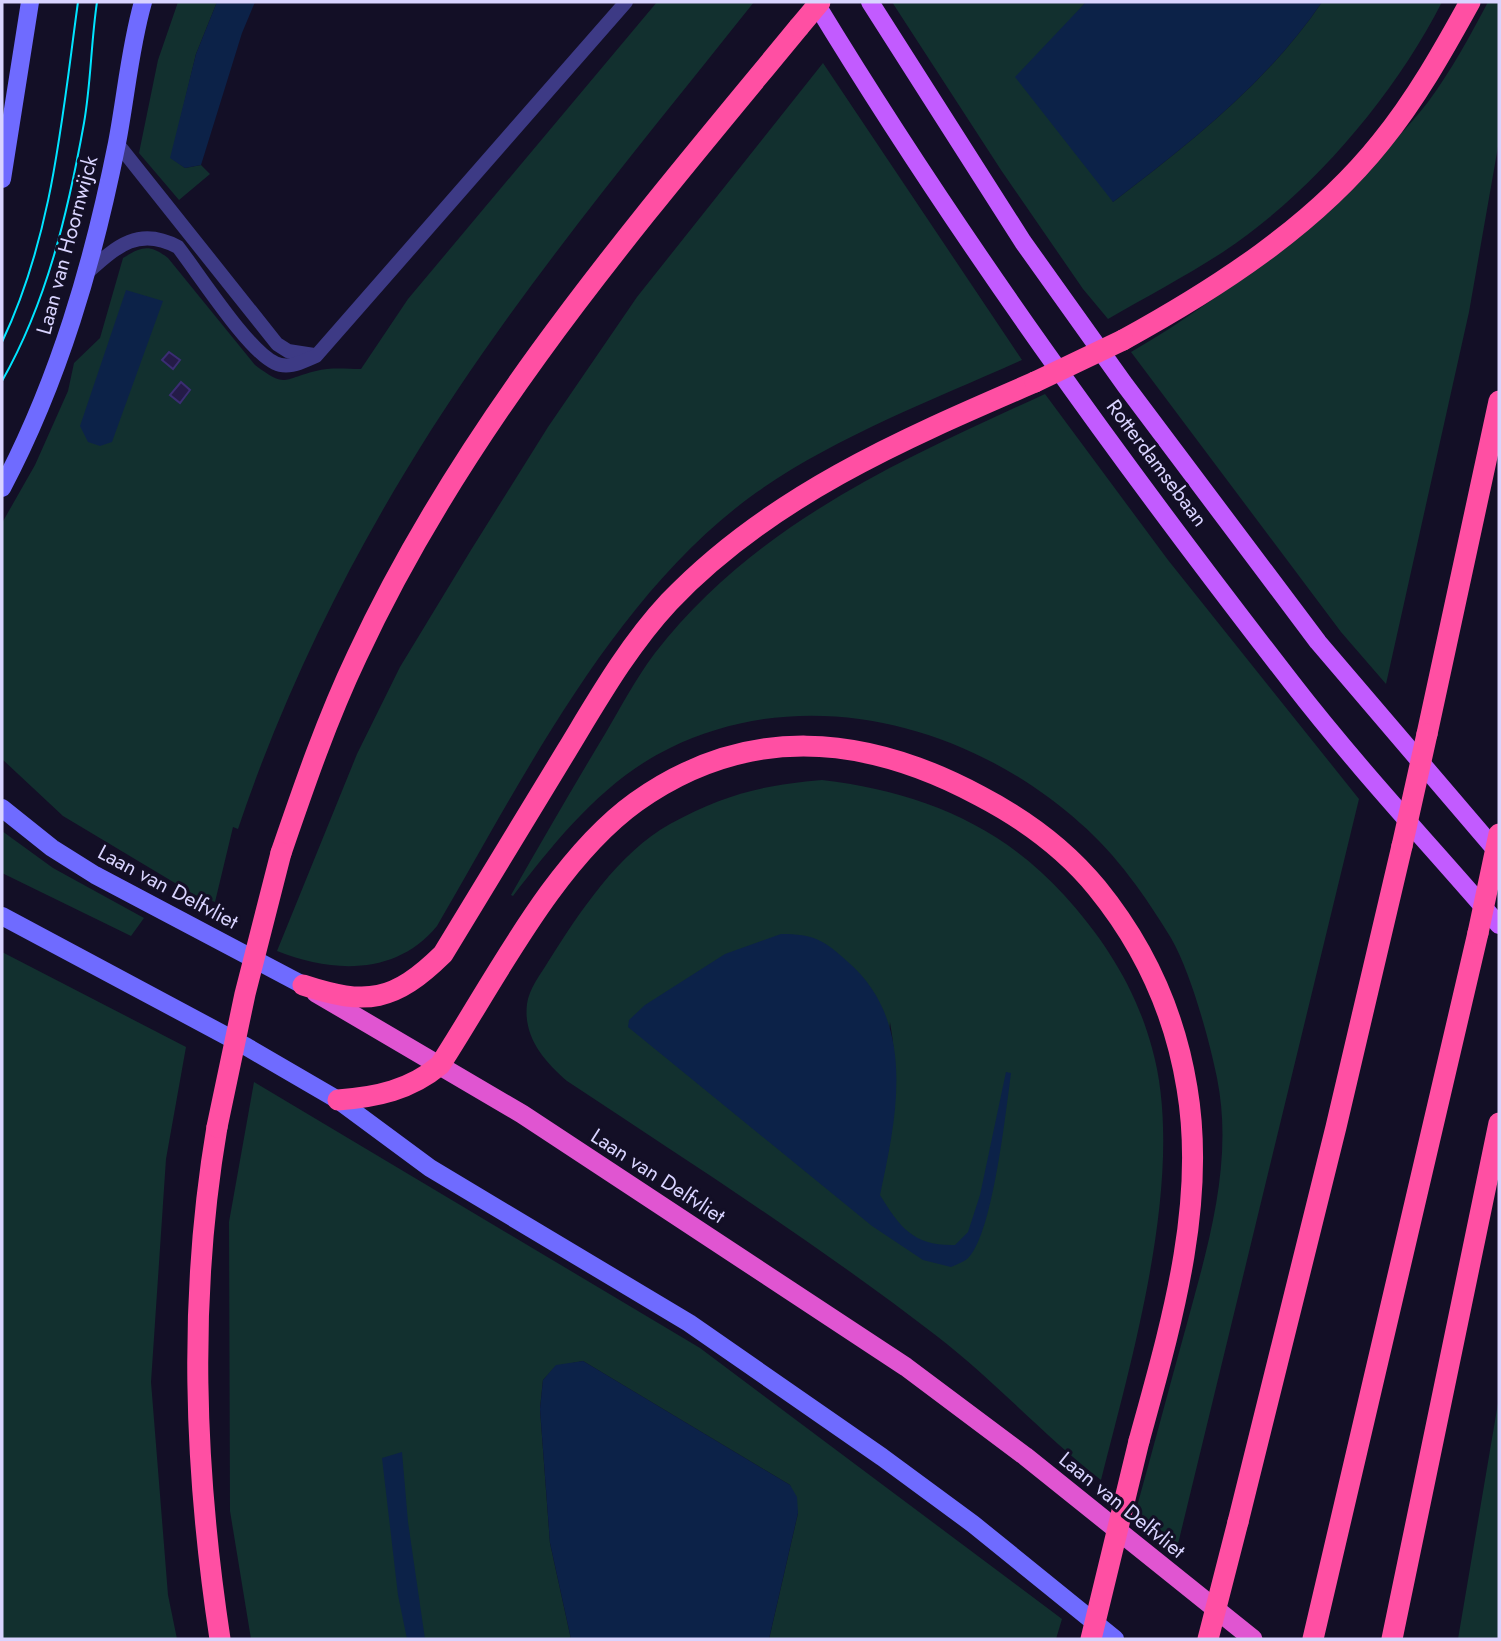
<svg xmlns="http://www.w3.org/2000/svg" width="1501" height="1641" font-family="Jost,sans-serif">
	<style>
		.green { fill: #12302f; fill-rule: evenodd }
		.water { fill: #0c2248 }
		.building { fill: #241b47; stroke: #3b2d73; stroke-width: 2 }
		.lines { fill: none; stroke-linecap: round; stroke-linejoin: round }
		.service { stroke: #3d3a85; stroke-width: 14 }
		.secondary { stroke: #6f6bff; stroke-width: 18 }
		.primary { stroke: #c25bff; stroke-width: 18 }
		.trunk { stroke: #e055d1; stroke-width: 19 }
		.motorway { stroke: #ff4fa3; stroke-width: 21 }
		.tram { stroke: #00e5ff; stroke-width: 2 }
		.motorway-bridge { stroke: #ff4fa3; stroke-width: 21 }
		.labels { text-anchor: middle; stroke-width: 6; stroke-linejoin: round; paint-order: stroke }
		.street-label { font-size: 21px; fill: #d9d4ff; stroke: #130f26 }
	</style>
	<rect width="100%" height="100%" fill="#130f26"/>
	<g class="green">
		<polygon points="178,2 217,2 196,54 171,158 185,168 201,165 210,174 179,200 139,153 158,60"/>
		<path d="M657 2H754C662 118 567 232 482 354 380 500 295 659 238 829L233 827 215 902 195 895 63 816 2 759V523L35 465 68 391 74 363 100 338 123 258C142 246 150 244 168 258L255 365C287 389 282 379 316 371 330 367 347 369 361 369L408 299Z"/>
		<path d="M892 2H1086L1056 38 1113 202C1189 144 1268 82 1322 2H1442C1394 96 1312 193 1223 252 1186 276 1146 297 1108 319L1083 289 1001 170Z"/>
		<path d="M1488 2H1499V141L1469 312 1386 684 1341 632 1131 352C1215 303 1280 251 1350 183 1377 158 1405 132 1428 102 1451 71 1470 36 1488 2Z"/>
		<path d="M823 63 1022 360C933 400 837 436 757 492 614 594 524 777 437 926 396 976 332 973 277 951L357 754 400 667 471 550 548 427 637 297Z"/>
		<path d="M1045 394 1168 560 1359 799 1178 1544 1136 1510C1153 1449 1169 1388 1186 1327 1208 1246 1234 1162 1217 1078 1209 1039 1191 973 1171 938 1146 897 1117 855 1080 823 969 724 807 681 670 748 605 779 556 840 513 896L511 895C542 841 573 787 605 734 621 707 636 678 655 653 756 523 901 460 1045 394Z"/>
		<path d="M822 780C916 791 999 823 1064 895 1105 940 1136 989 1152 1048 1187 1171 1132 1358 1101 1480 1044 1436 995 1381 938 1337 819 1245 692 1164 567 1081 544 1061 523 1037 527 1004 529 989 540 975 548 962 579 913 618 853 670 824 723 795 762 785 822 780ZM890 1022C903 1098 889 1152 872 1226Z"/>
		<polygon points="2,831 53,868 144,918 131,936 2,873"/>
		<polygon points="2,952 186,1047 166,1159 151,1382 168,1595 177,1639 2,1639"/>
		<polygon points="254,1082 700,1348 1062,1619 1056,1639 769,1639 798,1513 790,1485 583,1361 556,1366 543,1380 540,1409 550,1543 571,1639 251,1639 230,1511 229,1222"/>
		<polygon points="1499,1397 1499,1639 1458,1639 1496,1415"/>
	</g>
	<g class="water">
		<polygon points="217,2 255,2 242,33 201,165 185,168 170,158 196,54"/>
		<path d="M1086 2H1322C1268 82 1189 144 1113 202L1015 77Z"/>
		<polygon points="126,290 163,301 112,442 100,446 88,442 80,426"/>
		<path d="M781 934C814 934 824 940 848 962 917 1022 897 1116 880 1195 900 1228 914 1246 955 1245L968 1232 980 1195 1006 1072 1011 1073C1006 1110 993 1232 969 1257 965 1262 957 1264 951 1267L923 1260 872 1226 628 1027 629 1020 645 1005 725 954Z"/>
		<polygon points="583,1361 790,1485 797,1497 798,1513 769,1639 571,1639 550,1543 540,1409 543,1380 556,1365"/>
		<polygon points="402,1452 408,1522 425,1639 407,1639 398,1595 382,1458"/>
	</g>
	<g class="building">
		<polygon points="169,352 180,360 173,369 162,360"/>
		<polygon points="181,382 190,390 180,403 170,395"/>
	</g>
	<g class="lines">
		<g class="service">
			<polyline points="117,143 277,344 288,351 314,355"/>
			<path d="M88 272C117 246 139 226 178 247 199 274 248 351 275 363 289 370 303 361 316 356L626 2"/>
		</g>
		<g class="secondary">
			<polyline points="2,179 30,2"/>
			<path d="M2 488C59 380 93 263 117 143 126 96 130 47 143 2"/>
			<polyline points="2,808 52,848 95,875 303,985"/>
			<polyline points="2,916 247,1047 338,1100 430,1168 689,1323 882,1457 973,1524 1115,1639"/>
		</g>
		<g class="primary">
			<path d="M815 2C959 239 1122 464 1292 683 1357 767 1430 845 1499 925"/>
			<polyline points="870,2 1023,242 1125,385 1318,642 1499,854"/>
		</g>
		<polyline class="trunk" points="316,993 522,1114 906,1367 1025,1456 1253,1639"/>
		<g class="motorway">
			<path d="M1123 340C1216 289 1314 226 1381 142 1416 99 1443 51 1470 2"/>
			<polyline points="1427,734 1499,401"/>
			<path d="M281 853C304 786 327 719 357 656 466 421 636 225 799 27"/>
			<path d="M303 985C367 1006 394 1002 443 954 484 886 525 818 567 750 598 699 628 646 669 602 770 496 903 439 1035 382"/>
			<path d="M338 1100C377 1097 410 1090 440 1065 495 980 554 861 636 802 747 723 865 734 980 796 1024 819 1066 850 1097 888 1145 947 1175 1014 1187 1088 1207 1206 1170 1328 1139 1441"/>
			<path d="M217 1127C188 1298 194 1468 220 1639"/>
			<polyline points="1238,1522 1336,1127 1402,846"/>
			<polyline points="1313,1639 1478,933"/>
			<polyline points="1392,1639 1499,1123"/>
		</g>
		<g class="tram">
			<path d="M2 342C53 235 62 117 78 2"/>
			<path d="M2 381C47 302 68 212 84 123 91 83 91 42 97 2"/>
		</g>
		<g class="motorway-bridge">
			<polyline points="799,27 820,2"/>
			<polyline points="1035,382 1123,340"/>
			<polyline points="1402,846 1427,734"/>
			<polyline points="1478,933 1499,834"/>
			<polyline points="217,1127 245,994 281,853"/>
			<polyline points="1091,1639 1139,1441"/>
			<polyline points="1208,1639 1238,1522"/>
		</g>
	</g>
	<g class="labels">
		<g class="street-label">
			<text transform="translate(67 245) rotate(-75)" y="7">Laan van Hoornwijck</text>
			<text transform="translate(1157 463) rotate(53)" y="7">Rotterdamsebaan</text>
			<text transform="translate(168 887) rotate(28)" y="7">Laan van Delfvliet</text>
			<text transform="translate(658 1176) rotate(33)" y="7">Laan van Delfvliet</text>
			<text transform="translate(1122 1505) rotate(39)" y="7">Laan van Delfvliet</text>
		</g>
	</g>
	<rect width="1501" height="1641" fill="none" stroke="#d9d4ff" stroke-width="7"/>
</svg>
